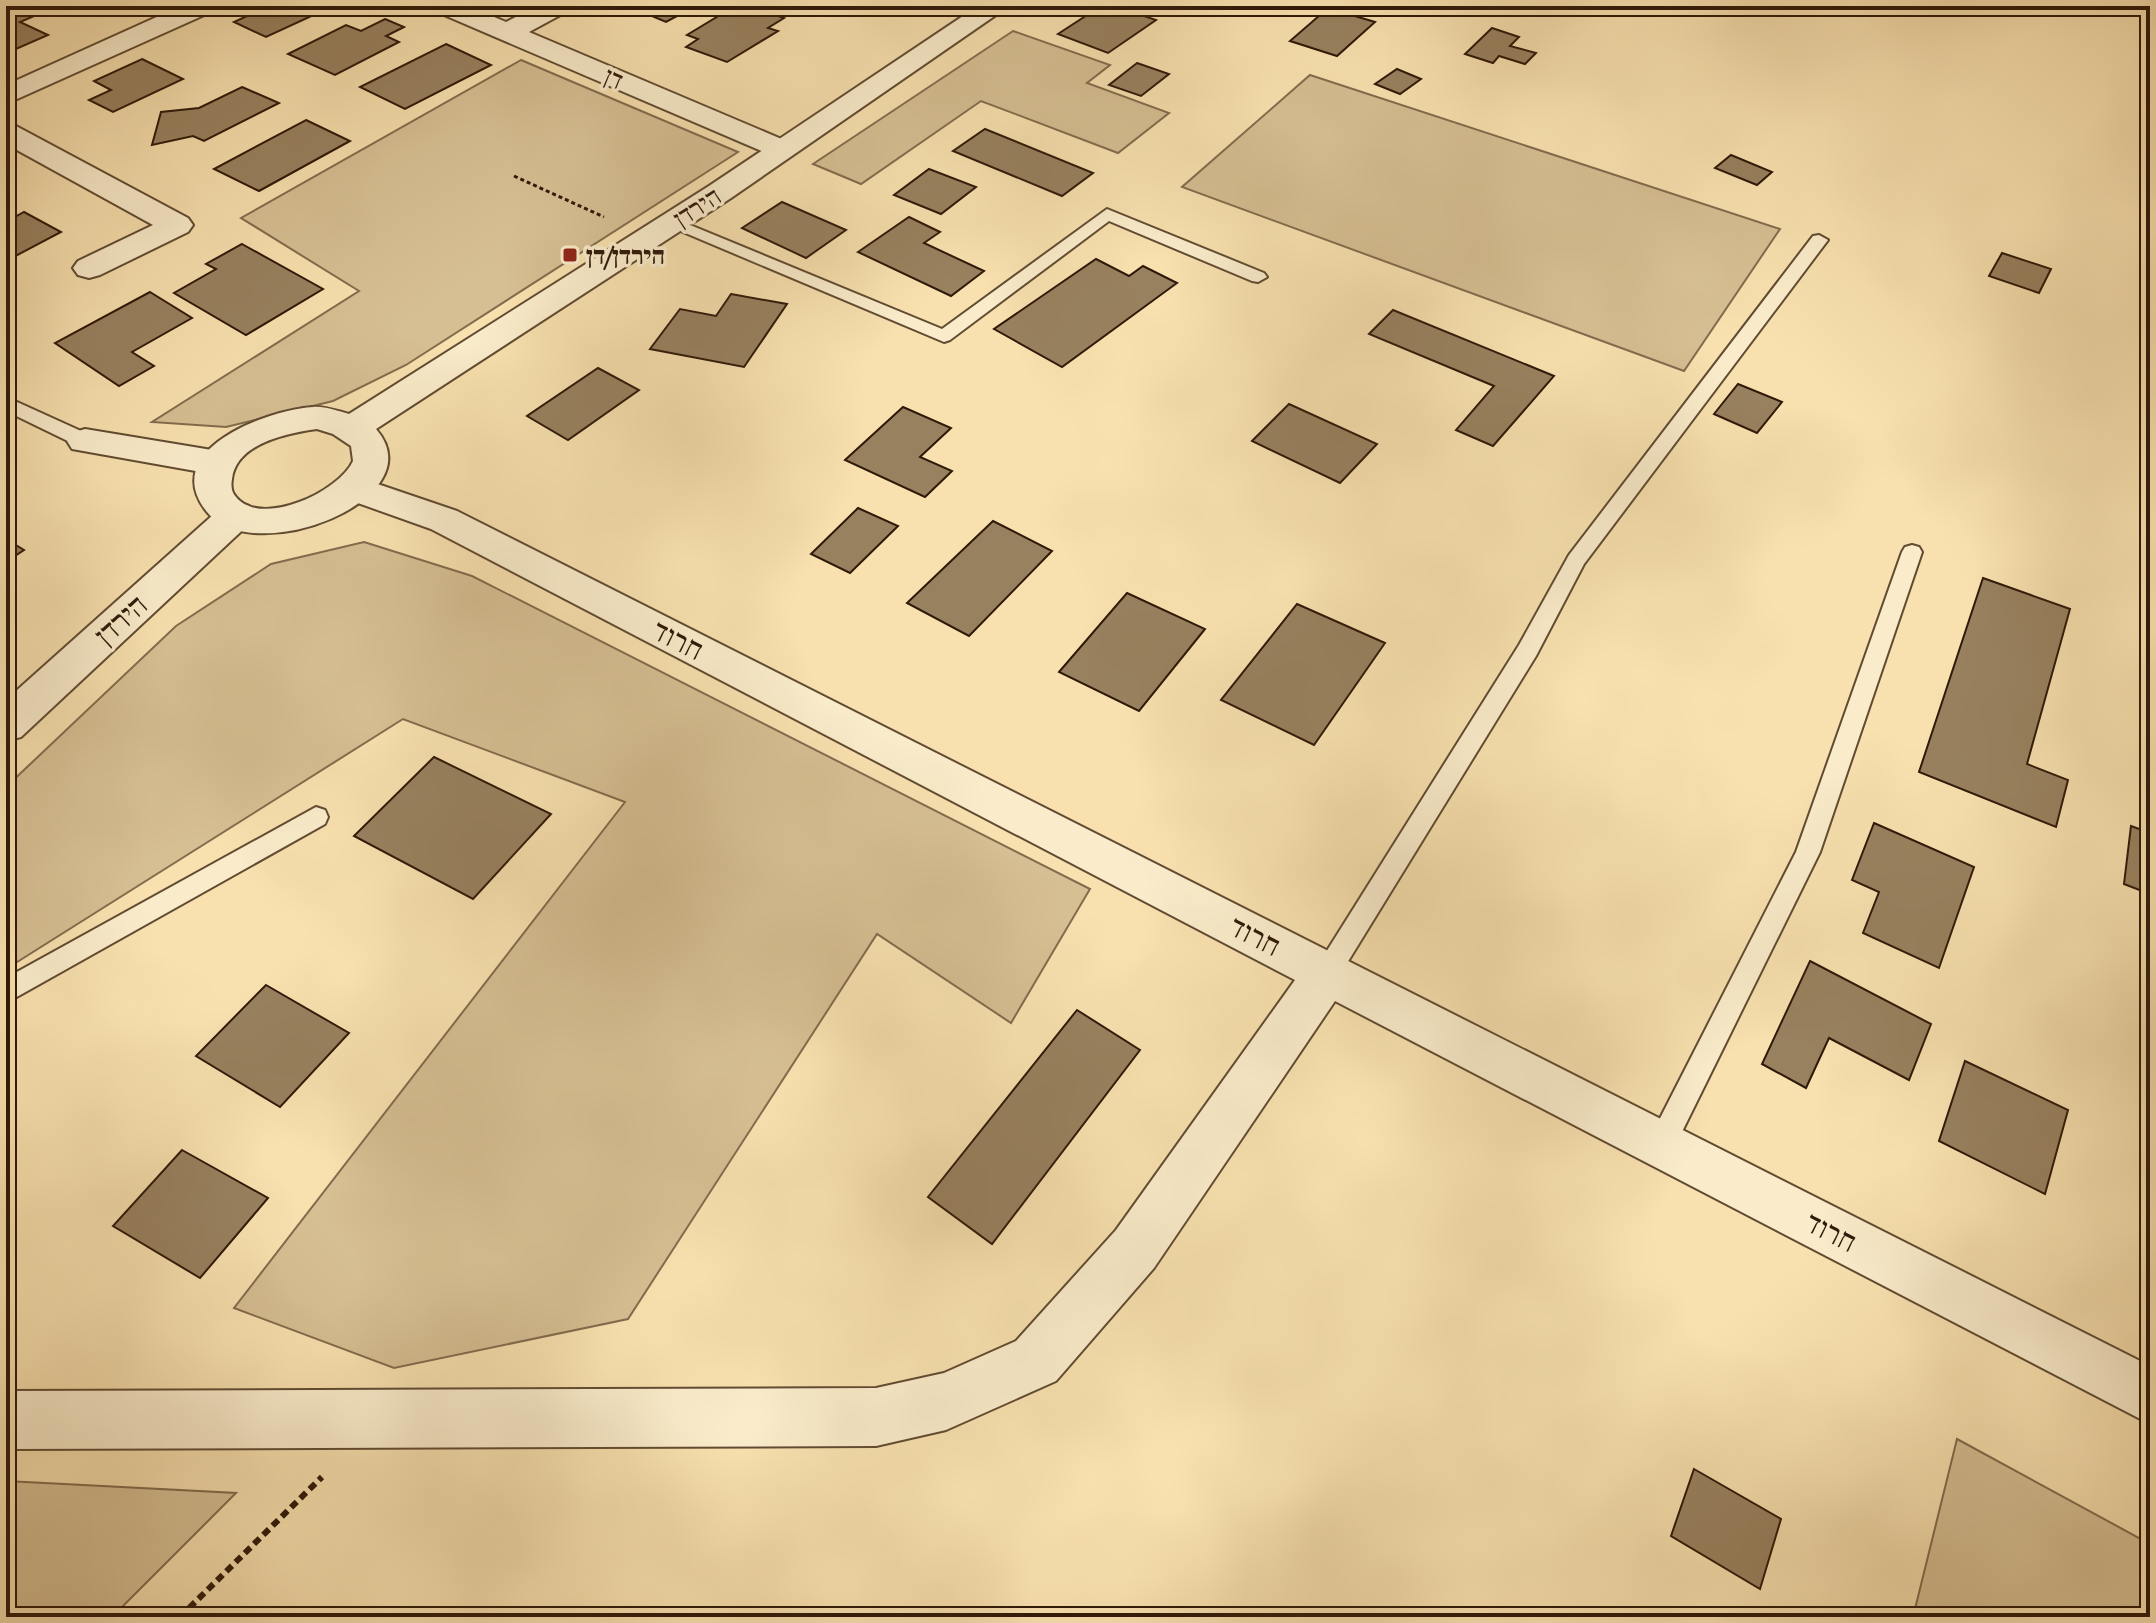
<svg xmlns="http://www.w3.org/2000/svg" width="2156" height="1623" font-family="'IM FELL Double Pica','Frank Ruhl Libre',serif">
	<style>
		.green { fill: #d6bf93; stroke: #826c4e; stroke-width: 2 }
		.building { fill: #98815f; stroke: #2f1909; stroke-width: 2 }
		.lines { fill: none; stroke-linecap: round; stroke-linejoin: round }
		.service-casing { stroke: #614b32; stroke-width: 4 }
		.minor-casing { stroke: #614b32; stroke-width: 4 }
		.tertiary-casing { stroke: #614b32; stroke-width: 4 }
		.path-far1 { stroke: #2f1909; stroke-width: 3; stroke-dasharray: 4 3; stroke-linecap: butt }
		.path { stroke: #2f1909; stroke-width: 6; stroke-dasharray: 8 5; stroke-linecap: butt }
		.service { fill: #faeccb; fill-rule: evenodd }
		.minor { fill: #faeccb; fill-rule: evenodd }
		.tertiary { fill: #faeccb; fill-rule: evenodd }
		.poi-dot { fill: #8f2418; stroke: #faeccb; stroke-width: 3 }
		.labels { text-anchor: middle; stroke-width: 7; stroke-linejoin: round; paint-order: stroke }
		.far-street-label { font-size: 26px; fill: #2f1909; stroke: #faeccb }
		.far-poi-label { font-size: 26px; font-weight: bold; fill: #2f1909; stroke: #faeccb; text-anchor: start }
		.street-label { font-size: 30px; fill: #2f1909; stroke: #faeccb }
	</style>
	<rect width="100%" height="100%" fill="#f8e1af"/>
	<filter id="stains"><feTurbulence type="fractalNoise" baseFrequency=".0025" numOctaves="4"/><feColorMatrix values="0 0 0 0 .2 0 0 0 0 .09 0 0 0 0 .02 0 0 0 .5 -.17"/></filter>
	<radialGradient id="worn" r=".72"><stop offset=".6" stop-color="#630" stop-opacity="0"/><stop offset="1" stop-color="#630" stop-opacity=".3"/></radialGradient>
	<g class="green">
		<polygon points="1013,31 1110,65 1087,83 1169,113 1118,153 981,101 861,184 813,164"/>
		<polygon points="521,60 738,152 406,365 333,401 226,427 152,422 359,291 241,218"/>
		<polygon points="1310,75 1780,229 1684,371 1182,187"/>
		<polygon points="364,542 472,576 1090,889 1011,1023 877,934 628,1319 394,1368 234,1308 625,802 403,719 6,969 6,787 176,626 271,564"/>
		<polygon points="1957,1439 2150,1544 2150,1592 2146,1617 1913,1617"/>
		<polygon points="6,1481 236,1493 112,1617 6,1617"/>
	</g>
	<g class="building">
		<polygon points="6,6 23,6 39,14 20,22 48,35 16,49 6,46"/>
		<polygon points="61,6 116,6 101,13"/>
		<polygon points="269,6 333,6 266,37 234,22"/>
		<polygon points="632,6 696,6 666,22 630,7"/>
		<polygon points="735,6 749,6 784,18 768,28 778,31 727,62 686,47 698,39 687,35"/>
		<polygon points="1101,6 1115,6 1156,20 1108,53 1058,34"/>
		<polygon points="1328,8 1375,22 1337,56 1290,41"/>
		<polygon points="385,19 404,27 386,36 399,42 335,75 288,54 346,25 361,31"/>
		<polygon points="1492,28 1519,37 1510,46 1536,53 1525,64 1499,56 1493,63 1465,54"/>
		<polygon points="446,44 491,65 405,109 360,87"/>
		<polygon points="142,59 183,79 113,112 89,100 111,90 94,81"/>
		<polygon points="1137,63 1169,74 1141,96 1109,85"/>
		<polygon points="1397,69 1421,79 1400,94 1375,84"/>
		<polygon points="242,87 279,103 204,141 193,136 152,145 161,112 199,108"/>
		<polygon points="306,120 350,141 259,191 214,169"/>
		<polygon points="985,129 1093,173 1062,196 953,151"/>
		<polygon points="1731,155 1772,172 1757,185 1715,168"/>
		<polygon points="929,169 976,187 941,214 894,195"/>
		<polygon points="782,202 846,230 806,258 742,228"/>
		<polygon points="24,212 61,232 6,261 6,222"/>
		<polygon points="909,217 940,232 924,243 984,271 951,296 858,252"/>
		<polygon points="242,244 323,289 246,335 174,293 216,269 206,264"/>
		<polygon points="2002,253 2051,269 2039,293 1989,276"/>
		<polygon points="1096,259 1129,276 1143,266 1177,283 1062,367 994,329"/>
		<polygon points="150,292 192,318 132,352 154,366 119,386 55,343"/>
		<polygon points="731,294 787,304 744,367 650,349 680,309 716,316"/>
		<polygon points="1393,310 1554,376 1493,446 1456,430 1494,386 1369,334"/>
		<polygon points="598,368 639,390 568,440 527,416"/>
		<polygon points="1738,384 1782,402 1757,433 1714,414"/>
		<polygon points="1289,404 1377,444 1340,483 1252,441"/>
		<polygon points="903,407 951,428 920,457 952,471 925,497 845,460"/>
		<polygon points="858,508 898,526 850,573 811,554"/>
		<polygon points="993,521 1052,551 969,636 907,603"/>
		<polygon points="6,539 24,550 6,562"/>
		<polygon points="1983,578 2070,609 2027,764 2068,780 2056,827 1919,772"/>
		<polygon points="1127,593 1205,629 1139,711 1059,672"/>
		<polygon points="1297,604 1385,643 1314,745 1221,700"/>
		<polygon points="434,757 551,814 473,899 354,836"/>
		<polygon points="1874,823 1974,867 1939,968 1863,933 1879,892 1852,880"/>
		<polygon points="2131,826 2150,833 2150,894 2124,884"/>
		<polygon points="1810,961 1931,1024 1909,1080 1829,1038 1806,1088 1762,1064"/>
		<polygon points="266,985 349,1033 280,1107 196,1056"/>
		<polygon points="1077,1010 1140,1050 992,1244 928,1197"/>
		<polygon points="1965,1061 2068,1110 2045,1194 1939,1141"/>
		<polygon points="182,1150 268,1198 200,1278 113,1226"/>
		<polygon points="1694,1469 1781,1519 1760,1589 1671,1536"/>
	</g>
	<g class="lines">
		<g class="service-casing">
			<g id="service">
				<polygon points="1107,209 1264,273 1267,277 1258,282 1252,281 1109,221 950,340 944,342 664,224 666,220 678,220 942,329"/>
				<polygon points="1819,235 1828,240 1825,244 1584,564 1536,656 1336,981 1327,984 1318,981 1314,973 1318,965 1519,645 1569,555 1813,236"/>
				<polygon points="6,397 92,436 95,441 85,447 78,446 6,411"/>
				<polygon points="1912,545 1919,547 1922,552 1820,852 1671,1154 1661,1158 1651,1154 1647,1145 1651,1136 1796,852 1902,552 1905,547"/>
				<polygon points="316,807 325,810 328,817 325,824 6,1003 6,978"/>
			</g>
		</g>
		<g class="minor-casing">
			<g id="minor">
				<polygon points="181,6 215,6 211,12 6,104 6,85"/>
				<polygon points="433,6 468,6 506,22 537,6 570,6 566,12 529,32 791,143 796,149 791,155 781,158 771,155 437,12"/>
				<polygon points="6,123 16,126 188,218 193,225 188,232 100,275 89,278 78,275 73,268 78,261 153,225 6,144"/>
				<polygon points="85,429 218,451 231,454 236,463 231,472 218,475 72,449 67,441 72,433"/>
				<polygon points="354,476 457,511 2150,1366 2150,1424 1335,1001 1154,1268 1056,1381 946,1430 876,1446 6,1449 6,1391 876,1388 944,1373 1016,1341 1116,1230 1295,980 431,529 341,497 336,488 341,479"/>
				<polygon points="236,502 249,506 255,515 249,524 21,737 6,741 6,700 223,506"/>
			</g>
		</g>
		<g class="tertiary-casing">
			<path id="tertiary" d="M978 6H1009L731 198 376 429C437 499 253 570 207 512 157 450 267 410 313 407 325 406 337 411 349 414L709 186ZM317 429 333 434 351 446 353 461C339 492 261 528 236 497 231 492 231 485 232 479 236 443 288 433 317 429Z"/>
		</g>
		<polyline class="path-far1" points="514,176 604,217"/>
		<polyline class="path" points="180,1617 322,1477"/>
		<use href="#service" class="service"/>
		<use href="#minor" class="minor"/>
		<use href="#tertiary" class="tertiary"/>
	</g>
	<rect class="poi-dot" x="562" y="247" width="16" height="16" rx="4"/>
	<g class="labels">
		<g class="far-street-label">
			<text transform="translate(614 78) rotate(23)" y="9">דן</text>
			<text transform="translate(697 207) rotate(-33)" y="9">הירדן</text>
		</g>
		<g class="far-poi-label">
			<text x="586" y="264">הירדן/דן</text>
		</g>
		<g class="street-label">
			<text transform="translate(121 620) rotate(-42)" y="10">הירדן</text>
			<text transform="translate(678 640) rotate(27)" y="10">חרוד</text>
			<text transform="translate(1255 936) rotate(27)" y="10">חרוד</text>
			<text transform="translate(1831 1232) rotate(27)" y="10">חרוד</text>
		</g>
	</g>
	<rect width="2156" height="1623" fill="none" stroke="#f8e1af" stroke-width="32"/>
	<rect x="8" y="8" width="2140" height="1607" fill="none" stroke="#2f1909" stroke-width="4"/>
	<rect x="16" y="16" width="2124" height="1591" fill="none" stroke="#2f1909" stroke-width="2"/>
	<rect width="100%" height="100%" filter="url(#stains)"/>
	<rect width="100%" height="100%" fill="url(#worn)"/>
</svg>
